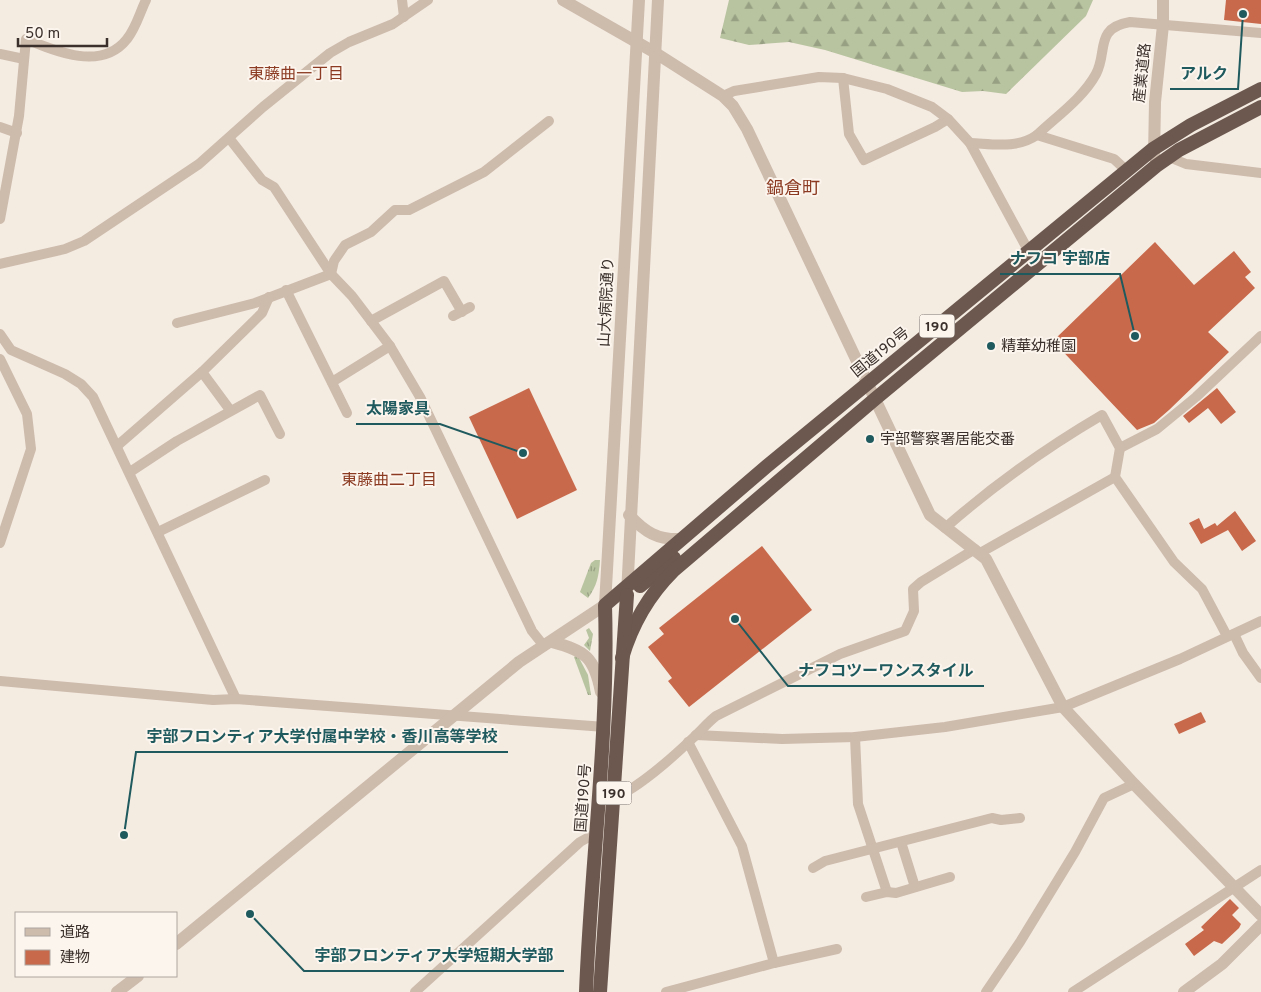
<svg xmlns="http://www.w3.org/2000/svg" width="1261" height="992" font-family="Overpass,'Noto Sans JP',sans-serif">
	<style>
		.grass { fill: url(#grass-tufts) }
		.forest { fill: url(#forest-firs) }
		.building { fill: #c8694b }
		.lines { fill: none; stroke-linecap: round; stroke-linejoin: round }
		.minor { stroke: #cdbbac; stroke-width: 10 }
		.tertiary { stroke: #cdbbac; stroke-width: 12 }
		.trunk { stroke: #6c584f; stroke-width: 14 }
		.poi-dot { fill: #1f5a5e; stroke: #fbf5ee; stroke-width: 2 }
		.labels { text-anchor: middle; stroke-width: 4; stroke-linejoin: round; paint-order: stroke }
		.shield { fill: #fbf5ee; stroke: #756b66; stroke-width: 1 }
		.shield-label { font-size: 14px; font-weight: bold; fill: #3b302b }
		.street-label { font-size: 15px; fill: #3b302b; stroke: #fbf5ee }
		.poi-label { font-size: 15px; fill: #3b302b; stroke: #fbf5ee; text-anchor: start }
		.neighbourhood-label { font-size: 16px; fill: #8c3b22; stroke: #fbf5ee }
		.quarter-label { font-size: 18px; fill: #8c3b22; stroke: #fbf5ee }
		.leader { fill: none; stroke: #1f5a5e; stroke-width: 2 }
		.callout-dot { fill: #1f5a5e; stroke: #fbf5ee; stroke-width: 2 }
		.callout-label { font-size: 16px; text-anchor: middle; font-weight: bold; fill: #1f5a5e; stroke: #fbf5ee; stroke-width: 4; stroke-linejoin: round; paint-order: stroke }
	</style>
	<defs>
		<pattern id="grass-tufts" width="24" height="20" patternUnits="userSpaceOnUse" patternTransform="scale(1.25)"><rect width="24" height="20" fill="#b8c4a0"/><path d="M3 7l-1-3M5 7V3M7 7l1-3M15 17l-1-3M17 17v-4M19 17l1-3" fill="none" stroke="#97a083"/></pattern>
		<pattern id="forest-firs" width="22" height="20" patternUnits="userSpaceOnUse" patternTransform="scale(1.25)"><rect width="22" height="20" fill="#b8c4a0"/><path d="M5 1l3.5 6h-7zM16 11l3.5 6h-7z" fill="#97a083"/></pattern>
	</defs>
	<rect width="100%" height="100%" fill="#f4ebe1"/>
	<g class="grass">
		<path d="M595 560H600C599 575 597 586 588 598L580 592 591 563Z"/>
		<polygon points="589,628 593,634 590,651 584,645 589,638 586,630"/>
		<polygon points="577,654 588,675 591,695 588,695 574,657"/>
	</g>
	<polygon class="forest" points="729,0 1093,0 1086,16 1006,94 983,91 962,92 825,50 789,42 749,45 720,38"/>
	<g class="building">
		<polygon points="1226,0 1261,0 1261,24 1224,20"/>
		<polygon points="1155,242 1194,285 1234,251 1251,272 1245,277 1255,288 1208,332 1229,352 1169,410 1154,423 1137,430 1053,341"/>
		<polygon points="529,388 577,490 517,519 469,417"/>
		<polygon points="1217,388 1236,412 1221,424 1208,408 1189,423 1183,416"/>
		<polygon points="1235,511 1256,541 1242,551 1228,530 1201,544 1189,523 1199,518 1204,529 1215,523 1217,526"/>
		<polygon points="762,546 812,610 689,707 668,681 672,678 648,647 664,634 659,628"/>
		<polygon points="1201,712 1206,722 1179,734 1174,724"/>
		<polygon points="1230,899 1239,908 1232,915 1241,924 1239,928 1222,944 1214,941 1194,956 1185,944 1204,930 1201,927"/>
	</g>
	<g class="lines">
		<g class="minor">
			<polyline points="402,0 404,17"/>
			<polyline points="0,54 24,59"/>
			<polyline points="843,78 849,134 864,160 935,127 948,119"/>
			<polyline points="723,96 734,91 819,77 843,78 887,89 932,107 948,119 970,143 1029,252"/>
			<polyline points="0,127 17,133"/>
			<polyline points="1037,135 1114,159 1127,171"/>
			<polyline points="229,138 262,180 274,187 331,274 352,296 390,346 420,397 532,631 544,646"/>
			<path d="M970 143C993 144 1017 149 1037 135 1057 116 1083 98 1096 74 1108 52 1094 28 1130 22L1261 33"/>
			<polyline points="1169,157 1186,164 1261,173"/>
			<path d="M0 219 19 116 26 39C57 52 102 71 127 39 136 28 140 12 146 0"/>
			<polyline points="0,264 65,249 84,241 199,164 263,107 330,53 349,42 393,24 428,0"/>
			<polyline points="286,290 347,413"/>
			<polyline points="453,316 470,307"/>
			<polyline points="371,321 444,281 462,312"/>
			<polyline points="177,323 255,303 331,274 334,261 345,245 371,232 395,210 409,210 484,172 549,121"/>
			<polyline points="0,334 11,350 65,374 81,384 93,397 236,699"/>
			<polyline points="0,359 27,414 31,449 0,543"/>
			<polyline points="202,372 230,410"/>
			<polyline points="332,382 390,346"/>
			<polyline points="117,446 202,372 262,313 269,297"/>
			<polyline points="1120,448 1157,429 1196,397 1261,336"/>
			<polyline points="130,472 177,441 260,395 280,434"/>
			<path d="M945 528C995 484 1044 449 1102 415L1120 448 1115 477 1174 562 1202 589 1227 636"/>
			<polyline points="158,532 265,480"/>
			<polyline points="980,553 1115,477"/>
			<polyline points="1234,634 1243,653 1261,678"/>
			<polyline points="0,681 213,700 236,699 605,727"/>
			<polyline points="696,735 782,739 855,737 945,727 1063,707 1180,659 1261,621"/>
			<polyline points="855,737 858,804 887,892"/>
			<polyline points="688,742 742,846 774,963"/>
			<path d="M614 798C640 787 673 757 694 737 702 730 707 723 716 716L840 654 905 631 914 611 913 589 921 582 975 549"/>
			<polyline points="901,842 915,887"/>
			<polyline points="813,868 825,861 992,818 1001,820 1020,818"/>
			<polyline points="866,897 887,892 896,893 950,877"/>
			<polyline points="415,992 580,842 598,832"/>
			<polyline points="666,992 774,963 837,949"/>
			<polyline points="986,992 1020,942 1075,852 1104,798 1134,784"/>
			<polyline points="1073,992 1261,870"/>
		</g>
		<g class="tertiary">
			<polyline points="563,0 654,52 723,96 733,106 747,129 930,515 986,559 1063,707 1134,784 1261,915"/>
			<polyline points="1154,157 1155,102 1163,25 1163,0"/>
			<path d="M629 515C645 532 657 540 681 539"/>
			<polyline points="627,594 658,0"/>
			<path d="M552 642C586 651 594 657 601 692"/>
			<polyline points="176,944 519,662 605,605 639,0"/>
			<polyline points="117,992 138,976"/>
			<polyline points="1184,992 1222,964 1261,925"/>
		</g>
		<g class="trunk">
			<polyline points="640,586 674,558"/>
			<path d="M622 658C632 624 648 596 673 571L875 399 1156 166 1179 150 1261 107"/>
			<path d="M586 992C591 862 609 735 605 605L767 466 1153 149 1191 125 1261 89"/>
			<polyline points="600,992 627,595"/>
		</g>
	</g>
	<g class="poi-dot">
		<circle cx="991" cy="346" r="5"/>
		<circle cx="870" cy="439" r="5"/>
	</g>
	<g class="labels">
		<g class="shield">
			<rect x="919.5" y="314.5" width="35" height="23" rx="4"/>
			<rect x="596.5" y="781.5" width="35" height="23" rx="4"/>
		</g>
		<g class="shield-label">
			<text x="937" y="331">190</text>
			<text x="614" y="798">190</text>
		</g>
		<g class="street-label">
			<text transform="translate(1142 73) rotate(-84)" y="5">産業道路</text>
			<text transform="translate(606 302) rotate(-87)" y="5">山大病院通り</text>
			<text transform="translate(880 352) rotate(-39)" y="5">国道190号</text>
			<text transform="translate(583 798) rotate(-86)" y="5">国道190号</text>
		</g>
		<g class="poi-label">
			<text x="1001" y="351">精華幼稚園</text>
			<text x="880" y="444">宇部警察署居能交番</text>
		</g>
		<g class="neighbourhood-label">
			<text x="296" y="79">東藤曲一丁目</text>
			<text x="389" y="485">東藤曲二丁目</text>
		</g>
		<g class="quarter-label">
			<text x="793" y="194">鍋倉町</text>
		</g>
	</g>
	<path class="leader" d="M1243 14L1238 89H1170M1135 336L1120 274H1000M523 453L440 424H356M735 619L788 686H984M124 835L136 752H508M250 914L304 971H564"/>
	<g class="callout-dot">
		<circle cx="1243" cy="14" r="5"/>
		<circle cx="1135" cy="336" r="5"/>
		<circle cx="523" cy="453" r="5"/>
		<circle cx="735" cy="619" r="5"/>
		<circle cx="124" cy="835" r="5"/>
		<circle cx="250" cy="914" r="5"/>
	</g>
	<g class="callout-label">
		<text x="1204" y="79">アルク</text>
		<text x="1060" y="264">ナフコ 宇部店</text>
		<text x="398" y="414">太陽家具</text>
		<text x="886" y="676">ナフコツーワンスタイル</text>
		<text x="322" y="742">宇部フロンティア大学付属中学校・香川高等学校</text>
		<text x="434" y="961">宇部フロンティア大学短期大学部</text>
	</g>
	<rect x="15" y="912" width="162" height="65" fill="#fbf5ee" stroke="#aea6a0"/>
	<rect x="25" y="928" width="25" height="8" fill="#cdbbac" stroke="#aea6a0"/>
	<text x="60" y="937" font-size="15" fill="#3b302b">道路</text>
	<rect x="25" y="950" width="25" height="15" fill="#c8694b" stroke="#aea6a0"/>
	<text x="60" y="962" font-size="15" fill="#3b302b">建物</text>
	<path d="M18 38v8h89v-8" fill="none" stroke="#3b302b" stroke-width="2.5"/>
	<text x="25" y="38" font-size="15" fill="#3b302b" stroke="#fbf5ee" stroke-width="4" paint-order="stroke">50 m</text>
</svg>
